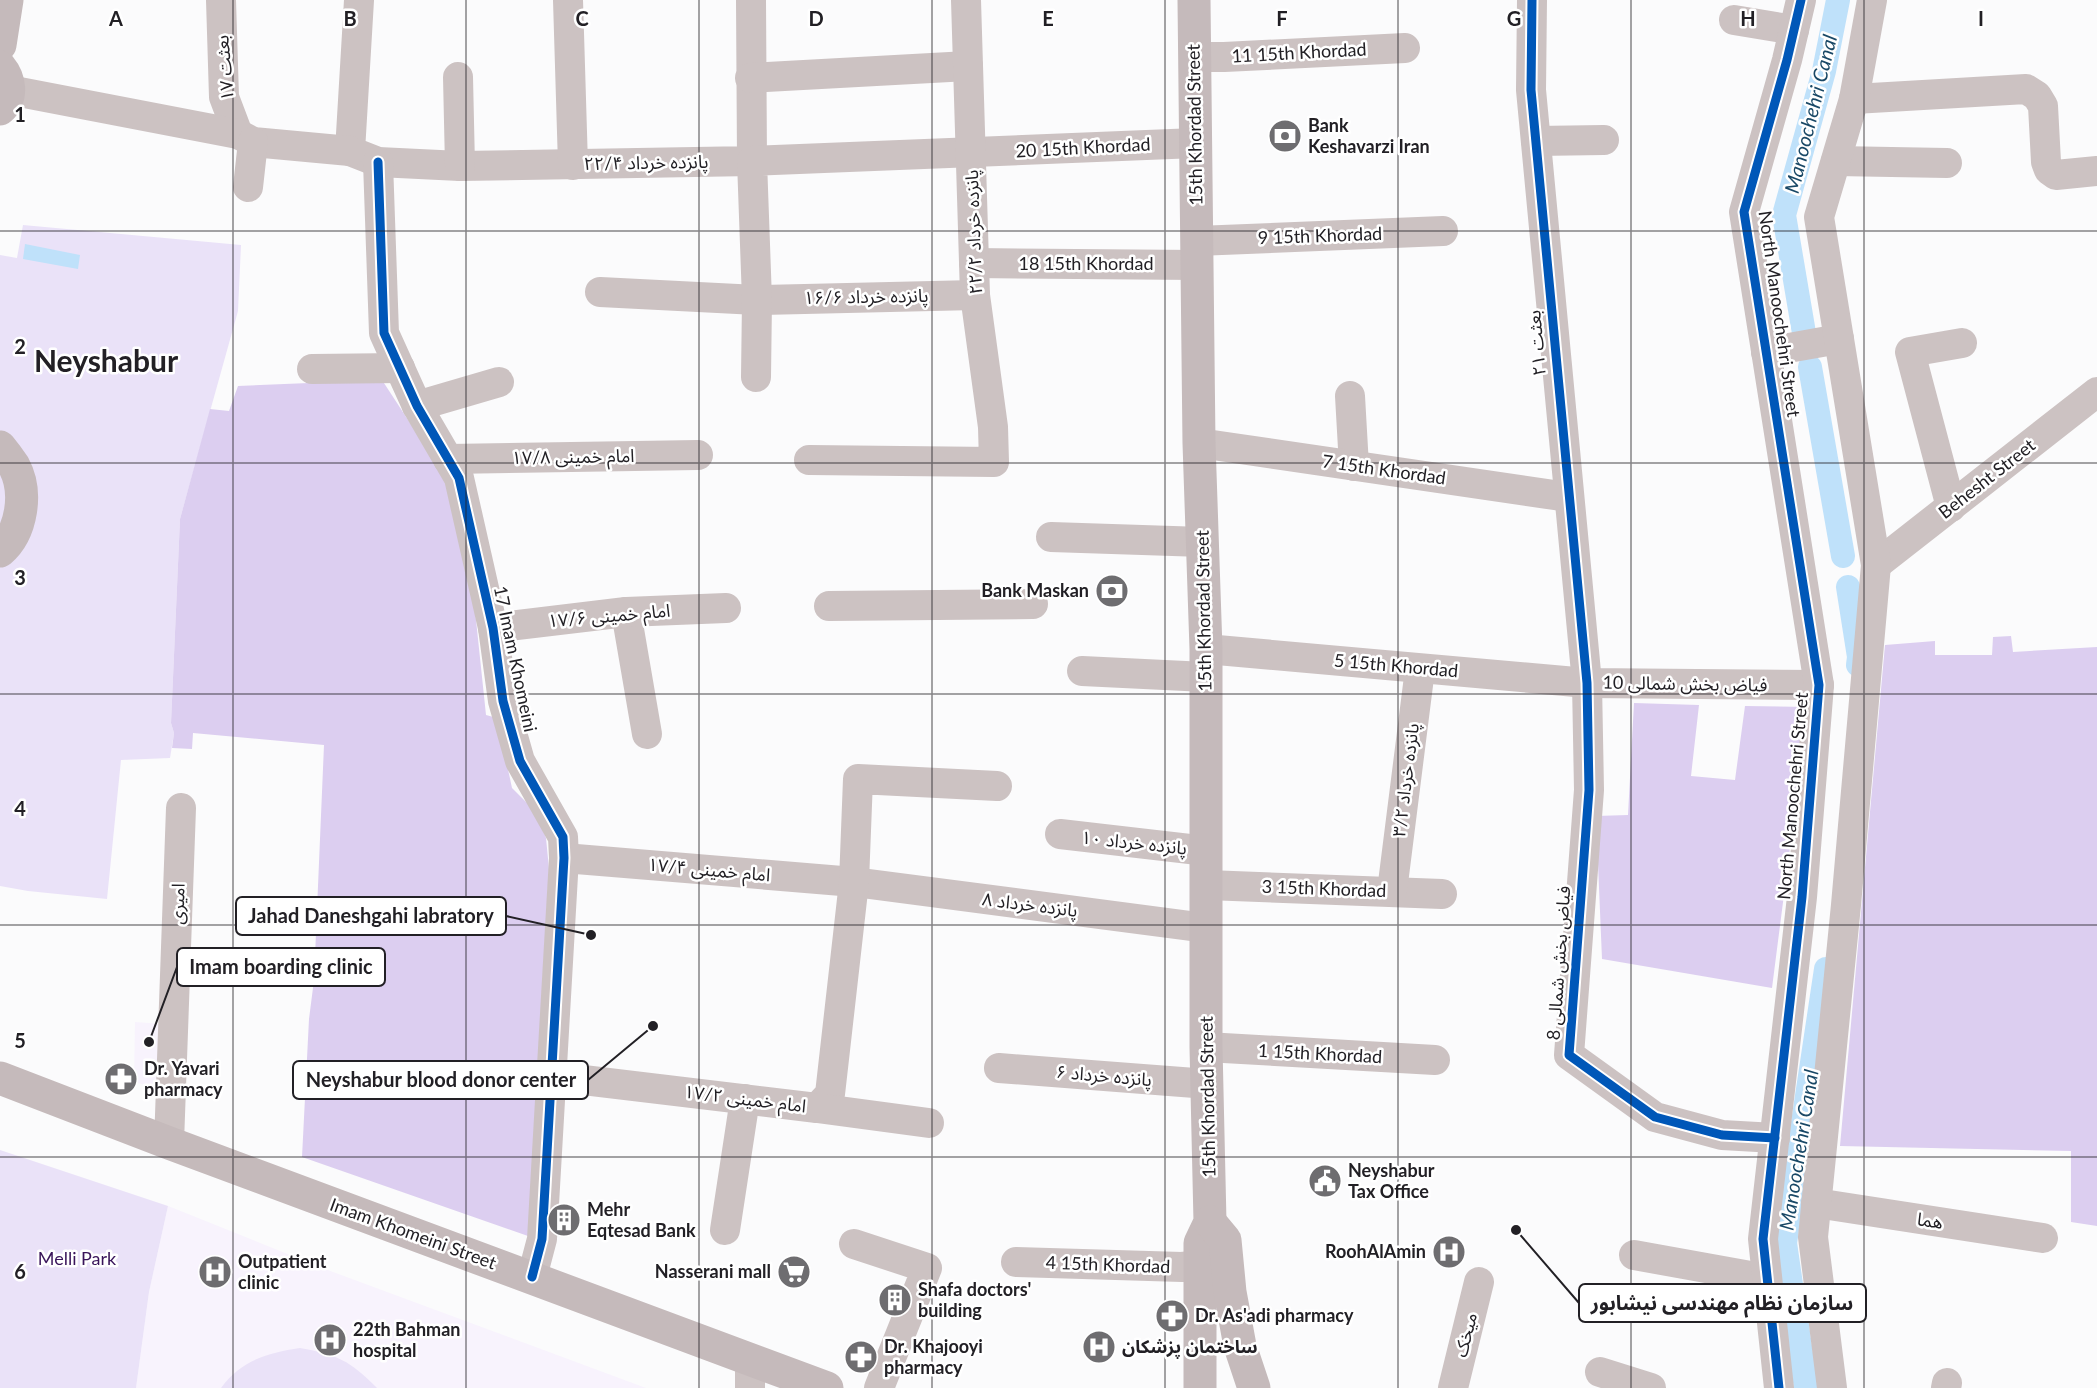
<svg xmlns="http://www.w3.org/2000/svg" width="2097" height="1388" font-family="Lato,'Noto Sans Arabic',sans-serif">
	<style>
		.medical { fill: #f8f3fd }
		.green { fill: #eae2f8 }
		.forest { fill: #dccef0 }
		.water { fill: #bfe1fa }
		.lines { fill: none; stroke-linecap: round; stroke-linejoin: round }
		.canal { stroke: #bfe1fa; stroke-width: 24 }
		.minor { stroke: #ccc2c2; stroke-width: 30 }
		.major { stroke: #c5babb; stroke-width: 33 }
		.cycleway-casing { stroke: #fff; stroke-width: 13 }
		.cycleway { stroke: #0057b8; stroke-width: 9 }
		.grid { fill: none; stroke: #222025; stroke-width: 1.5; stroke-opacity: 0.55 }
		.labels { text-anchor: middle; stroke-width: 5; stroke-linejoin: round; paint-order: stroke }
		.street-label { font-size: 18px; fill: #222025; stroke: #fff }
		.poi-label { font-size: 18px; font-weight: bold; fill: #222025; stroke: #fff; text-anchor: start }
		.park-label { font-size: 18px; fill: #39145a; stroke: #fff }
		.water-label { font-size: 20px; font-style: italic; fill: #194866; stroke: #fff }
		.town-label { font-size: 30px; font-weight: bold; fill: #222025; stroke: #fff }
		.grid-label { font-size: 20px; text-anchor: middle; font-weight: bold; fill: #222025; stroke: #fff; stroke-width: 5; stroke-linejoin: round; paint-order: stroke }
		.leader { fill: none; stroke: #222025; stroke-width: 2 }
		.callout-dot { fill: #222025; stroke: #fff; stroke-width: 2 }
		.callout { fill: #fff; stroke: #222025; stroke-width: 2 }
		.callout-label { font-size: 20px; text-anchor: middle; font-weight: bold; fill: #222025 }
	</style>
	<rect width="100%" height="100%" fill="#fbfbfc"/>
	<g class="medical">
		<polygon points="135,1022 164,1024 161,1079 149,1086 134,1082"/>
		<polygon points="168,1206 325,1269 646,1388 136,1388 149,1292"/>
	</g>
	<g class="green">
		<polygon points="23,225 241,245 238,311 180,519 171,723 174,733 170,758 121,760 107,899 28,891 0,886 0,255 17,258"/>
		<polygon points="0,1150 168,1206 149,1292 136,1388 0,1388"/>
		<path d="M300 1348C338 1355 349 1360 377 1388H221C241 1360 268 1353 300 1348Z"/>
	</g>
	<g class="forest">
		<polygon points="382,380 444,475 474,601 486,715 497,718 512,788 537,813 546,838 549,869 528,1236 302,1157 309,1019 314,980 324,745 193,733 192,749 172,748 174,733 171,723 180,519 210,409 229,411 238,386"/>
		<polygon points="2011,636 2013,652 2097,647 2097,1226 2071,1222 2071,1151 1840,1146 1885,645 1935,641 1935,655 1992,655 1993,637"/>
		<polygon points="1634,703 1699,705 1691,776 1735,780 1745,706 1808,707 1772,988 1602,959 1596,816 1628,815"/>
	</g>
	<polygon class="water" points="25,244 80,255 78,269 23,259"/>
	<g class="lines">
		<g class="canal">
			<polyline points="1804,333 1784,215 1824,71 1838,0"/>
			<polyline points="1810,367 1843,556"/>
			<polyline points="1848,587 1859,657 1858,665"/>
			<polyline points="1806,1388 1785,1243 1826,969"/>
		</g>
		<g class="minor">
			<polyline points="221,0 224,97 238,134"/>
			<polyline points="359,0 350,151 378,162 460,166 752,161 751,0"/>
			<polyline points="568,0 573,165"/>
			<polyline points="1532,0 1531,90 1587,683 1589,790 1569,1055 1655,1117 1722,1135 1775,1138"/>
			<polyline points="1734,20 1794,30"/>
			<polyline points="1194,57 1224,57 1405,48"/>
			<polyline points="458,77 460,166"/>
			<polyline points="750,78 968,66"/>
			<polyline points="9,90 238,134 253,142 350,151"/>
			<polyline points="1854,99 2026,89 2037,96 2043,106 2046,162 2049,170 2056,175 2097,171"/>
			<polyline points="1536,141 1604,140"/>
			<polyline points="1836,161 1947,163"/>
			<polyline points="378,162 384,333 417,406 459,478 493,628 503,701 520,761 563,837 564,858 542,1239 532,1277"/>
			<polyline points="248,187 253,142"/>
			<polyline points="1197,241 1443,231"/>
			<polyline points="974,263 1197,265"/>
			<polyline points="600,292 757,300 975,295"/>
			<polyline points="1766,352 1839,339"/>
			<polyline points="312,369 400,368"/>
			<polyline points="756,377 757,300 752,161 1196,143"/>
			<polyline points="1350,396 1354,466"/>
			<polyline points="417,406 499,382"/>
			<polyline points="1199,443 1568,497"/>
			<polyline points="448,459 698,455"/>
			<polyline points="809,460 994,462 993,427 975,295 966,0"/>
			<polyline points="1951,507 1910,352 1962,343"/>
			<polyline points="1051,537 1203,542"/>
			<polyline points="1876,565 2097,392"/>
			<polyline points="829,606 1033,604"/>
			<polyline points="626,612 647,734"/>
			<polyline points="493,628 626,612 726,608"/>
			<polyline points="1206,649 1587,683 1819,685"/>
			<polyline points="1082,671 1206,677"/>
			<polyline points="1060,834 1207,851"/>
			<polyline points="564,858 854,882 1206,928"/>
			<polyline points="1207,885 1442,894"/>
			<polyline points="1392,891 1420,669"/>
			<polyline points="1206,1047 1435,1060"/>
			<polyline points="999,1068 1208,1084"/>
			<polyline points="550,1076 817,1108 830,1094 854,882 858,779 997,786"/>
			<polyline points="817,1108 929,1123"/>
			<polyline points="169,1143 181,808"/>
			<polyline points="1816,1203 2043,1238"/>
			<polyline points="725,1230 745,1099"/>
			<polyline points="854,1244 927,1268 879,1388"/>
			<polyline points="1634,1255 1767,1279"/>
			<polyline points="1016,1262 1182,1267 1200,1265"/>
			<polyline points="750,1359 750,1388"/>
			<polyline points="1600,1372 1651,1388"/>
			<polyline points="1453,1388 1479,1282"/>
			<polyline points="1779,1388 1763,1239 1802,897 1819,685 1744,212 1787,60 1801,0"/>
			<polyline points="1832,1388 1813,1237 1846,905 1876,565 1819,217 1854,99 1872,0"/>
			<polyline points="1946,1388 1947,1383"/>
		</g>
		<g class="major">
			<polyline points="1194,0 1199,443 1206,649 1206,1047 1210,1222 1200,1243 1200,1388"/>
			<polyline points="0,45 7,0"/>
			<path d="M0 67C10 79 13 97 0 109"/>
			<path d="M0 447C5 453 10 460 14 466 28 492 22 532 0 551"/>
			<polyline points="0,1078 169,1143 827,1388"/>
			<polyline points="1210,1222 1225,1240 1230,1292 1240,1346 1254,1388"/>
		</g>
		<g class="cycleway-casing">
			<g id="cycleway">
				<polyline points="1532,0 1531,90 1587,683 1589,790 1569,1055 1655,1117 1722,1135 1775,1138"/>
				<polyline points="378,162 384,333 417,406 459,478 493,628 503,701 520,761 563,837 564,858 542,1239 532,1277"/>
				<polyline points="1779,1388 1763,1239 1802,897 1819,685 1744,212 1787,60 1801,0"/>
			</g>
		</g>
		<use href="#cycleway" class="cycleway"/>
	</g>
	<path class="grid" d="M233 0V1388M466 0V1388M699 0V1388M932 0V1388M1165 0V1388M1398 0V1388M1631 0V1388M1864 0V1388M0 231H2097M0 463H2097M0 694H2097M0 925H2097M0 1157H2097"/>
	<defs>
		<g id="bank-disc" transform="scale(1.725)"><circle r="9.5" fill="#6e6d70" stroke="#fff"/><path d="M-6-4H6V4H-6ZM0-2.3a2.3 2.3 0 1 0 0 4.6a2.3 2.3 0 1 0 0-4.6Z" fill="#fff"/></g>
		<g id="pharmacy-disc" transform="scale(1.725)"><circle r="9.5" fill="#6e6d70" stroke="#fff"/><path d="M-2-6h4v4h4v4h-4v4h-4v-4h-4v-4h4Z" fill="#fff"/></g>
		<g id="civic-disc" transform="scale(1.725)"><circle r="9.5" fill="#6e6d70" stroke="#fff"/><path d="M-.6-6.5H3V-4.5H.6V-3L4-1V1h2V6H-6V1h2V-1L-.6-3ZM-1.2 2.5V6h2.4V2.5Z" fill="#fff"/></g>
		<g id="building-disc" transform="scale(1.725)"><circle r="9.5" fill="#6e6d70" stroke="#fff"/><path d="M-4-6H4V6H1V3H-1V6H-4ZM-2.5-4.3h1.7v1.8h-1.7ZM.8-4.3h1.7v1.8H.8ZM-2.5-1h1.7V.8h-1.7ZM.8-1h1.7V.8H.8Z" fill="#fff"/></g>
		<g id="hospital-disc" transform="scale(1.725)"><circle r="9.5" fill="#6e6d70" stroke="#fff"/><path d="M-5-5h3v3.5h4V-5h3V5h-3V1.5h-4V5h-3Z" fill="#fff"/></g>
		<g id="supermarket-disc" transform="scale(1.725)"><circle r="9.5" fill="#6e6d70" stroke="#fff"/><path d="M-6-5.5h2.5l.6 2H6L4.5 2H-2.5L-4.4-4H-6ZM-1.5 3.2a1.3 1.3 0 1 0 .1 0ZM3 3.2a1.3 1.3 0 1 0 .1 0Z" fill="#fff"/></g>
	</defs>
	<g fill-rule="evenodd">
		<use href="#bank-disc" x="1285" y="136"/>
		<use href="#bank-disc" x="1112" y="591"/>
		<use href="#pharmacy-disc" x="121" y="1079"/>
		<use href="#civic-disc" x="1325" y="1181"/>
		<use href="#building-disc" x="564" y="1220"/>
		<use href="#hospital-disc" x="1449" y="1252"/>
		<use href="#hospital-disc" x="215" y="1272"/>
		<use href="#supermarket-disc" x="794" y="1272"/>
		<use href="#building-disc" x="895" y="1300"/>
		<use href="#pharmacy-disc" x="1172" y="1316"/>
		<use href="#hospital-disc" x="330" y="1340"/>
		<use href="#hospital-disc" x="1099" y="1347"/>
		<use href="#pharmacy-disc" x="861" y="1357"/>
	</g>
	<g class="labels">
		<g class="street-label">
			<text transform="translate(1299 53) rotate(-3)" y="6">11 15th Khordad</text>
			<text transform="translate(225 68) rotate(-95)" y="6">بعثت ۱۷</text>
			<text transform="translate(1195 125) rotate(-91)" y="6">15th Khordad Street</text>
			<text transform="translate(1083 148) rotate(-3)" y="6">20 15th Khordad</text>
			<text transform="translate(646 163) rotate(-1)" y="6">پانزده خرداد ۲۲/۴</text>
			<text transform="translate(974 232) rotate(-92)" y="6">پانزده خرداد ۲۲/۲</text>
			<text transform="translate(1320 236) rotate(-2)" y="6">9 15th Khordad</text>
			<text x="1086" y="270">18 15th Khordad</text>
			<text transform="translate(866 297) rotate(-1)" y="6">پانزده خرداد ۱۶/۶</text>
			<text transform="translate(1779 314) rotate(82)" y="6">North Manoochehri Street</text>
			<text transform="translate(1537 343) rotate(-95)" y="6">بعثت ۲۱</text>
			<text transform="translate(573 457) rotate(-1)" y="6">امام خمینی ۱۷/۸</text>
			<text transform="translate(1384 470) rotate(8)" y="6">7 15th Khordad</text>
			<text transform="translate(1987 479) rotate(-38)" y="6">Behesht Street</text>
			<text transform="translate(1204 611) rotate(-91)" y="6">15th Khordad Street</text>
			<text transform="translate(609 616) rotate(-5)" y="6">امام خمینی ۱۷/۶</text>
			<text transform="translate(515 659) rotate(78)" y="6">17 Imam Khomeini</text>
			<text transform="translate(1396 666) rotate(5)" y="6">5 15th Khordad</text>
			<text transform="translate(1685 684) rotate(1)" y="6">فیاض بخش شمالی 10</text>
			<text transform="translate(1406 780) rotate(-83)" y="6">پانزده خرداد ۳/۲</text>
			<text transform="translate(1793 796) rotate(-85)" y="6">North Manoochehri Street</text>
			<text transform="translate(1134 843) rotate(6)" y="6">پانزده خرداد ۱۰</text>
			<text transform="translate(709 870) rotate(5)" y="6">امام خمینی ۱۷/۴</text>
			<text transform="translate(1324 889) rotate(2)" y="6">3 15th Khordad</text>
			<text transform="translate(178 904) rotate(-88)" y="6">امیری</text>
			<text transform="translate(1030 905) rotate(7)" y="6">پانزده خرداد ۸</text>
			<text transform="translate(1559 963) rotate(-86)" y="6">فیاض بخش شمالی 8</text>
			<text transform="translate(1320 1054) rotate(3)" y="6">1 15th Khordad</text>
			<text transform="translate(1104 1076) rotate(5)" y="6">پانزده خرداد ۶</text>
			<text transform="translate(1208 1097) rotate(-91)" y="6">15th Khordad Street</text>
			<text transform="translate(745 1099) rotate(7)" y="6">امام خمینی ۱۷/۲</text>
			<text transform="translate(1930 1221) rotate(9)" y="6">هما</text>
			<text transform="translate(413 1234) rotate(20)" y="6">Imam Khomeini Street</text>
			<text transform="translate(1108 1265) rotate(2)" y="6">4 15th Khordad</text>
			<text transform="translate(1466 1335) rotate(-76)" y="6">میخک</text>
		</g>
		<g class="poi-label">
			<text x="1308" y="132">Bank<tspan x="1308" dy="21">Keshavarzi Iran</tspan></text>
			<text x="1089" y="597" text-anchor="end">Bank Maskan</text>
			<text x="144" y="1075">Dr. Yavari<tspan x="144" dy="21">pharmacy</tspan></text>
			<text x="1348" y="1177">Neyshabur<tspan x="1348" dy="21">Tax Office</tspan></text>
			<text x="587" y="1216">Mehr<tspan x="587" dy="21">Eqtesad Bank</tspan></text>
			<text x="1426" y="1258" text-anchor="end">RoohAlAmin</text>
			<text x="238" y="1268">Outpatient<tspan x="238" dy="21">clinic</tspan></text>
			<text x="771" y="1278" text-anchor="end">Nasserani mall</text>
			<text x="918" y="1296">Shafa doctors'<tspan x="918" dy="21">building</tspan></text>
			<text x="1195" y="1322">Dr. As'adi pharmacy</text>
			<text x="353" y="1336">22th Bahman<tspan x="353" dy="21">hospital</tspan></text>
			<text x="884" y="1353">Dr. Khajooyi<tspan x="884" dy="21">pharmacy</tspan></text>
			<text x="1122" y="1353">ساختمان پزشکان</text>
		</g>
		<g class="park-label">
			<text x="77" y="1265">Melli Park</text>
		</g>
		<g class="water-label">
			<text transform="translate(1811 114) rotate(-76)" y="7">Manoochehri Canal</text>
			<text transform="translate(1799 1150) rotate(-81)" y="7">Manoochehri Canal</text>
		</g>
		<g class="town-label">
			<text x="106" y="372">Neyshabur</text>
		</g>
	</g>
	<g class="grid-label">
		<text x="116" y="26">A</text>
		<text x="350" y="26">B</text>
		<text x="582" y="26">C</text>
		<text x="816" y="26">D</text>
		<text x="1048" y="26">E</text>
		<text x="1282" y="26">F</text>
		<text x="1514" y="26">G</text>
		<text x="1748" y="26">H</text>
		<text x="1981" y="26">I</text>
		<text x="20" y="122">1</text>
		<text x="20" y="354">2</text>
		<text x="20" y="585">3</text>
		<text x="20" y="816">4</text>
		<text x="20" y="1048">5</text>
		<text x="20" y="1279">6</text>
	</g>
	<path class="leader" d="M591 935L506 916M149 1042L177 967M653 1026L588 1080M1516 1230L1579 1303"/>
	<g class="callout-dot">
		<circle cx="591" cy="935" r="6"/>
		<circle cx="149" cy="1042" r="6"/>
		<circle cx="653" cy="1026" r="6"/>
		<circle cx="1516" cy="1230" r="6"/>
	</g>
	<g class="callout">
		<rect x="236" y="897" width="270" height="38" rx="6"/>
		<rect x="177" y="948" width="208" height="38" rx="6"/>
		<rect x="293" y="1061" width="295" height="38" rx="6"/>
		<rect x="1579" y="1284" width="287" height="38" rx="6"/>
	</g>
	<g class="callout-label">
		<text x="371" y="923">Jahad Daneshgahi labratory</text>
		<text x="281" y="974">Imam boarding clinic</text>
		<text x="441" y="1087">Neyshabur blood donor center</text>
		<text x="1722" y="1310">سازمان نظام مهندسی نیشابور</text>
	</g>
</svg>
